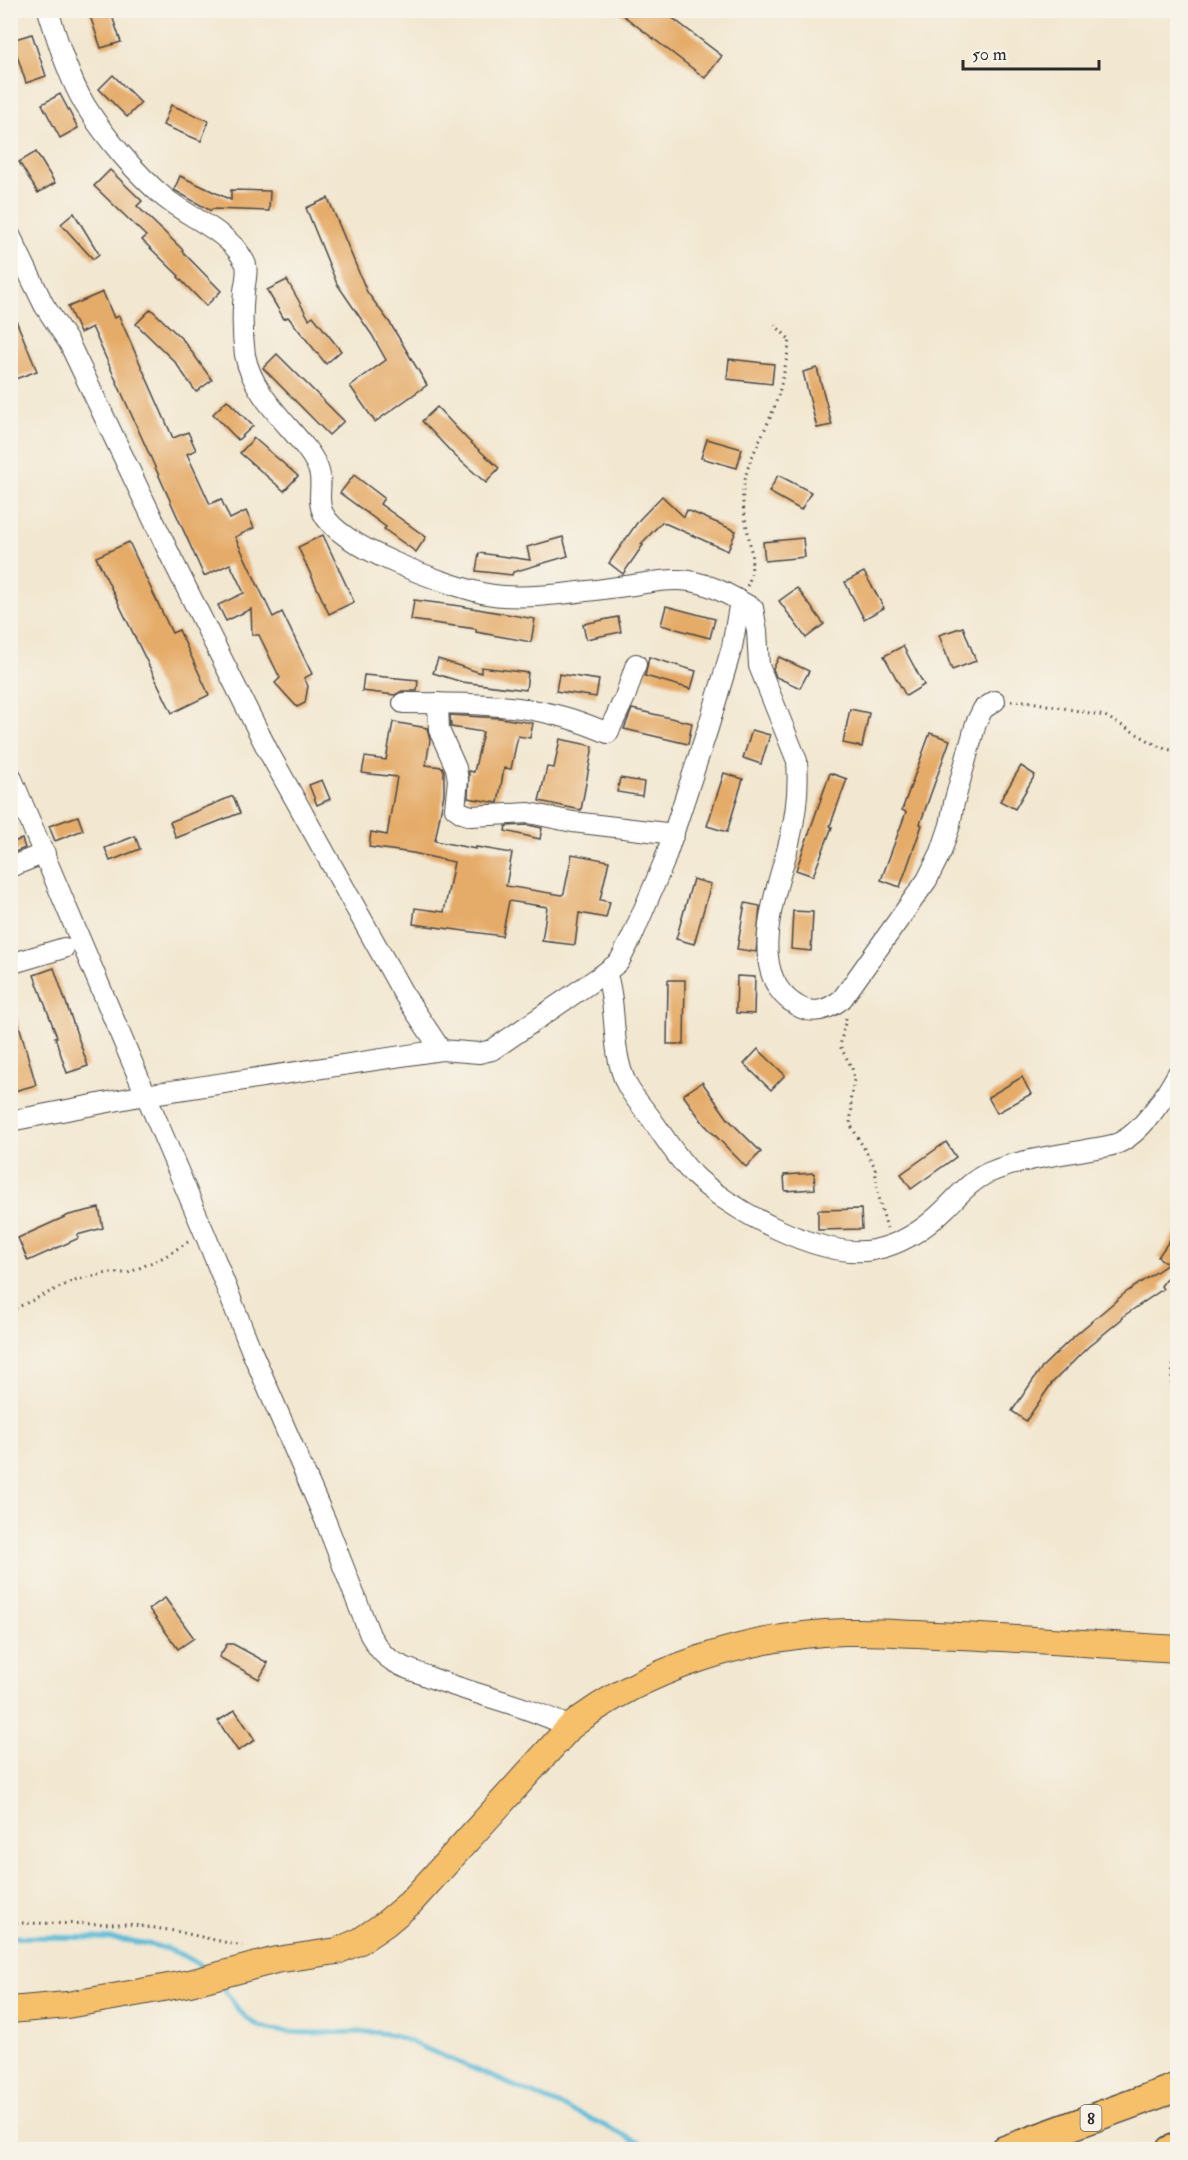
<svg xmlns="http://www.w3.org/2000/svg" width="1188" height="2160" font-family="'IM FELL Double Pica',serif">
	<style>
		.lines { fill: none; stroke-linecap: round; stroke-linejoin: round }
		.stream { stroke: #5bbcd9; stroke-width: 5 }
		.building { fill: #e5ab67 }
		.minor-casing { stroke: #494744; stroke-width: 22 }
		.major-casing { stroke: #494744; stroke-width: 28 }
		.highway-casing { stroke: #494744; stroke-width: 31 }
		.path { stroke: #494744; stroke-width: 3; stroke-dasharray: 1.5 4.5; stroke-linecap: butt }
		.minor { stroke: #fff; stroke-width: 20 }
		.major { stroke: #f6c06b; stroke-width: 26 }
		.highway { stroke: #f6c06b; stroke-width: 28 }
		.labels { text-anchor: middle; stroke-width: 5; stroke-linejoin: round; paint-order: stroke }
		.shield { fill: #f7f3e8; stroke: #686764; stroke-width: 1.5 }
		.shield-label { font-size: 16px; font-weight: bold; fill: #2b2b2b }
	</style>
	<rect width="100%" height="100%" fill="#f7f3e8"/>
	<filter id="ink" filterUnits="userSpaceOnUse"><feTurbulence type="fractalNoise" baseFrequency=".0167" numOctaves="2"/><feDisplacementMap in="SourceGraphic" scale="12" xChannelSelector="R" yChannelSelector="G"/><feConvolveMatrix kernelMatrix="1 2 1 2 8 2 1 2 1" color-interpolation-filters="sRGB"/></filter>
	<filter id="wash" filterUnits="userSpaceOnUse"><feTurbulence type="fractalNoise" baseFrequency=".008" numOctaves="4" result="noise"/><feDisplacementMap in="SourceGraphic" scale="24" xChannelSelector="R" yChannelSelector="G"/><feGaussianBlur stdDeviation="1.35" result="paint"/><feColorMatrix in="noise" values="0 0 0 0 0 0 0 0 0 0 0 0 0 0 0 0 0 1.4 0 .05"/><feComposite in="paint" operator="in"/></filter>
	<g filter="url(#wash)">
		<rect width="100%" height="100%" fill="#f2e7d0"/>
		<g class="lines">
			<g class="stream">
				<path d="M10 1937C67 1939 162 1929 206 1971"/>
				<path d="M219 1984C231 1996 237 2013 252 2022 276 2039 338 2031 368 2032 377 2032 387 2034 396 2036L587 2117 654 2150"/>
			</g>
		</g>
		<g id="blocks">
			<g class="building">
				<polygon points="88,10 110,10 121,42 101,48"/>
				<polygon points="616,10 662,10 722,56 705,78"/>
				<polygon points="32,34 46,76 26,83 12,40"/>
				<polygon points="113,75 141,103 127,117 99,89"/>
				<polygon points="60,94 78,128 60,138 42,104"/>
				<polygon points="171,105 209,121 201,141 163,125"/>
				<polygon points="36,152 55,183 38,193 19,162"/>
				<polygon points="110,170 142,201 137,206 183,250 182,251 221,291 206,306 178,277 179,276 142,240 146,236 94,186"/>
				<polygon points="180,176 231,200 231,190 270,191 269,211 212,209 211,211 174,190"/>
				<polygon points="328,198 367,292 390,323 427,385 375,422 350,386 386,360 372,335 337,284 306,208"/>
				<polygon points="74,213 99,254 93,259 61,224"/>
				<polygon points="287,280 309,319 313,316 341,351 326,364 288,317 284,319 267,290"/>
				<polygon points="103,292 114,318 119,316 173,438 188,432 196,450 187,454 210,504 221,499 230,519 246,511 254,528 235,537 273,617 282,612 312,674 304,678 308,686 305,703 297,707 275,683 280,678 259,635 252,635 251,609 226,621 218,605 244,593 230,564 204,576 92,327 80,333 68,307"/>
				<polygon points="10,306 37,371 10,381"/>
				<polygon points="151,309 184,341 212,380 196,392 175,362 136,324"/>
				<polygon points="277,354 344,421 329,435 263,368"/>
				<polygon points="729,359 774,364 772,384 727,379"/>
				<polygon points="817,368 832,425 817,428 803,372"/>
				<polygon points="227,400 253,426 238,440 213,414"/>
				<polygon points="437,407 468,440 499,468 486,483 454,455 422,421"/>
				<polygon points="254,438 298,476 284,491 240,453"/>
				<polygon points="707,439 742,449 737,468 701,458"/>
				<polygon points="354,475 384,498 380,504 426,537 416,552 384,529 386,527 340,493"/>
				<polygon points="778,475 811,492 801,510 769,492"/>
				<polygon points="662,496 684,517 687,510 736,531 728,551 662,522 641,544 643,545 623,574 609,563 639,520"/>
				<polygon points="323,535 354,602 329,614 298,547"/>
				<polygon points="563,537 568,556 513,572 512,575 476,571 479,553 530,560 527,547"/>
				<polygon points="803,538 805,557 765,561 763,542"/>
				<polygon points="129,542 172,633 179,630 209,695 172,713 96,557"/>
				<polygon points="864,572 884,608 864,619 845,582"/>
				<polygon points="797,588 824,624 806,638 779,601"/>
				<polygon points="414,600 460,606 535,619 531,642 476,632 476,629 411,620"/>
				<polygon points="666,606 715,619 710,638 661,625"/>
				<polygon points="618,617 621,632 586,639 583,624"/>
				<polygon points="963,627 976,661 952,670 939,635"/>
				<polygon points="903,646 924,685 906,696 884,656"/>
				<polygon points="649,657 696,671 691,689 645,676"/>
				<polygon points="779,657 809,671 800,688 776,677 773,669"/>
				<polygon points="438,659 481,673 481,667 528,673 526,690 462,682 433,673"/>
				<polygon points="559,674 599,680 596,697 556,691"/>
				<polygon points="364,675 418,680 417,691 402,691 395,695 362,691"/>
				<polygon points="632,709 692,723 688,744 624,729"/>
				<polygon points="850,709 869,713 862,747 843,743"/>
				<polygon points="450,715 500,718 533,723 530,738 518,736 511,769 504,768 498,803 468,798 469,771 474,772 483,732 451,727"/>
				<polygon points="393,722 427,728 430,740 426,765 442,767 444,771 444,794 435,841 476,849 476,847 512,853 506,886 562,895 564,893 572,854 609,861 600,900 610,902 606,918 579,913 575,945 542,941 547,907 509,901 502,936 413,924 415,908 444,912 454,862 413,853 369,847 371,832 387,835 397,777 362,773 365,757 386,760"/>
				<polygon points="752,730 770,735 761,764 743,758"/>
				<polygon points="930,733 950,740 920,824 922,825 900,887 881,880 906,812 902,810"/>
				<polygon points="560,739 593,746 581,810 539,801 547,767 554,768"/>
				<polygon points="1021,766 1035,775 1015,809 1000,801"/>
				<polygon points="724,773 743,779 727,832 707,826"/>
				<polygon points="830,773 847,779 830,826 832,827 813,876 796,870"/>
				<polygon points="620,778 644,782 642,796 617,792"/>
				<polygon points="322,780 330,799 317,805 309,785"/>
				<polygon points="233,796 240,813 176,838 170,822"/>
				<polygon points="78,816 83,830 55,841 49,826"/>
				<polygon points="528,825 542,828 540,839 505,831 506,826"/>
				<polygon points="135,836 140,849 110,861 105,848"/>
				<polygon points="22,839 25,848 10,854 10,843"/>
				<polygon points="693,879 711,884 694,944 676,939"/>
				<polygon points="745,903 760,906 756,952 737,949"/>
				<polygon points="793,911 813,912 811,951 791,949"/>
				<polygon points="54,968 88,1066 67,1073 55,1037 57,1037 34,975"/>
				<polygon points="737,976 755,977 754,1014 736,1013"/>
				<polygon points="668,980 685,980 684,1044 667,1044"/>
				<polygon points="14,1007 36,1085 14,1091 10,1077 10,1008"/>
				<polygon points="758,1049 785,1075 771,1090 744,1064"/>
				<polygon points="1022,1077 1031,1094 997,1113 988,1097"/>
				<polygon points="702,1082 728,1119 761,1152 746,1167 704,1124 683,1095"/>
				<polygon points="946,1142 956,1157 911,1189 901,1174"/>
				<polygon points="814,1173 815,1189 785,1191 784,1175"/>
				<polygon points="99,1208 103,1228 77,1235 79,1238 28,1261 18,1238 69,1215"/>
				<polygon points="861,1209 862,1229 818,1230 818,1210"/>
				<polygon points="1178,1228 1178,1270 1174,1268 1161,1286 1163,1289 1122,1317 1123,1318 1088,1347 1052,1383 1026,1421 1012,1411 1042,1367 1072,1338 1125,1293 1168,1264 1158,1257"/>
				<polygon points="165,1598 194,1638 178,1649 149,1609"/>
				<polygon points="227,1644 233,1644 268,1663 259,1679 219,1657"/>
				<polygon points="235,1710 255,1740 238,1751 218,1721"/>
			</g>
		</g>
	</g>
	<g filter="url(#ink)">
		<use href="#blocks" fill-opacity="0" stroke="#494744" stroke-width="1.5"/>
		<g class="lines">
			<g class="minor-casing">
				<g id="minor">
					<path d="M48 10C58 42 68 76 85 105 105 137 136 174 165 198 189 217 218 227 238 251 240 255 245 261 246 265 248 272 245 284 244 291 242 313 242 334 245 355 252 392 284 420 306 448 312 456 319 466 320 476 322 489 317 501 323 513 340 548 445 584 482 593 519 602 587 591 626 586 647 583 668 578 690 581 714 585 732 597 753 608L757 631 759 666 797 761C799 787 796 814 790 839 779 886 742 972 796 1005 813 1016 828 1010 842 999L927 880 941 852 950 825 954 803 976 723 983 709 995 701"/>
					<polyline points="10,235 44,305 69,343 171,557 267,749 403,993 441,1050"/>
					<path d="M403 703C450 703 510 703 556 715 574 719 591 726 608 733L625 697 636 664"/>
					<polyline points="438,703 439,730 456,768 458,780 455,808 462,813 471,816 529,813 573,822 674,834"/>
					<path d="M10 774 207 1239 252 1352 326 1522 370 1635C375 1643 379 1651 387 1657 399 1667 415 1671 429 1677 476 1695 525 1705 570 1727"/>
					<polyline points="10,867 45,853"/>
					<polyline points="10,964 64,948"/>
					<path d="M606 972C618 1008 610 1048 626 1083 632 1096 642 1106 650 1117 663 1135 675 1155 690 1171 725 1208 821 1260 873 1250 901 1245 926 1228 946 1208 959 1195 972 1180 988 1173 1018 1160 1053 1156 1085 1150 1095 1148 1107 1147 1116 1144 1141 1135 1166 1095 1178 1073"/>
					<polyline points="10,1121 145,1095 441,1050 479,1053 492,1050 606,972 619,962 632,937 664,862 708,728 732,647 740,601"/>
				</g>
			</g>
			<g class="major-casing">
				<path id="major" d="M10 2010 67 2005 130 1994 190 1983 276 1960 337 1951 360 1941 385 1924 410 1903 570 1727C643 1669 753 1634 846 1632 883 1631 922 1635 959 1636 1032 1639 1105 1645 1178 1649"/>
			</g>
			<g class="highway-casing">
				<g id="highway">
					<polyline points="1005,2150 1178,2087"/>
					<polyline points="1170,2150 1178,2147"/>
				</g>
			</g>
			<g class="path">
				<path d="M747 586C761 559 740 519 743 490 746 461 764 435 774 408 782 386 786 363 790 340L775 325"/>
				<polyline points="1011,701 1026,701 1105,716 1160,747 1178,752"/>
				<polyline points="846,1018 840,1046 852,1068 854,1080 850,1102 852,1107 850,1124 875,1167 878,1197 887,1228"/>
				<polyline points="10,1311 75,1280 108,1273 128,1273 164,1257 188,1242"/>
				<path d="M1178 1335C1173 1366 1167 1390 1178 1420"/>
				<polyline points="10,1923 128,1924 175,1931 242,1946"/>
			</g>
			<use href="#minor" class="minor"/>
			<use href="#major" class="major"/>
			<use href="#highway" class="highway"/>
		</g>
	</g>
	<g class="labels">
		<rect class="shield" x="1080.5" y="2105" width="21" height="26" rx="4.5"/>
		<g class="shield-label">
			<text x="1091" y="2124">8</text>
		</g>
	</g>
	<rect width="1188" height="2160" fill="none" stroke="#f7f3e8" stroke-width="36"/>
	<path d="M963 60v9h136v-9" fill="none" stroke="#2b2b2b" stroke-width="3"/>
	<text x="972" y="60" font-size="18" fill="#2b2b2b" stroke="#f7f3e8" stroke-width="4.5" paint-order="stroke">50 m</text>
</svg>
